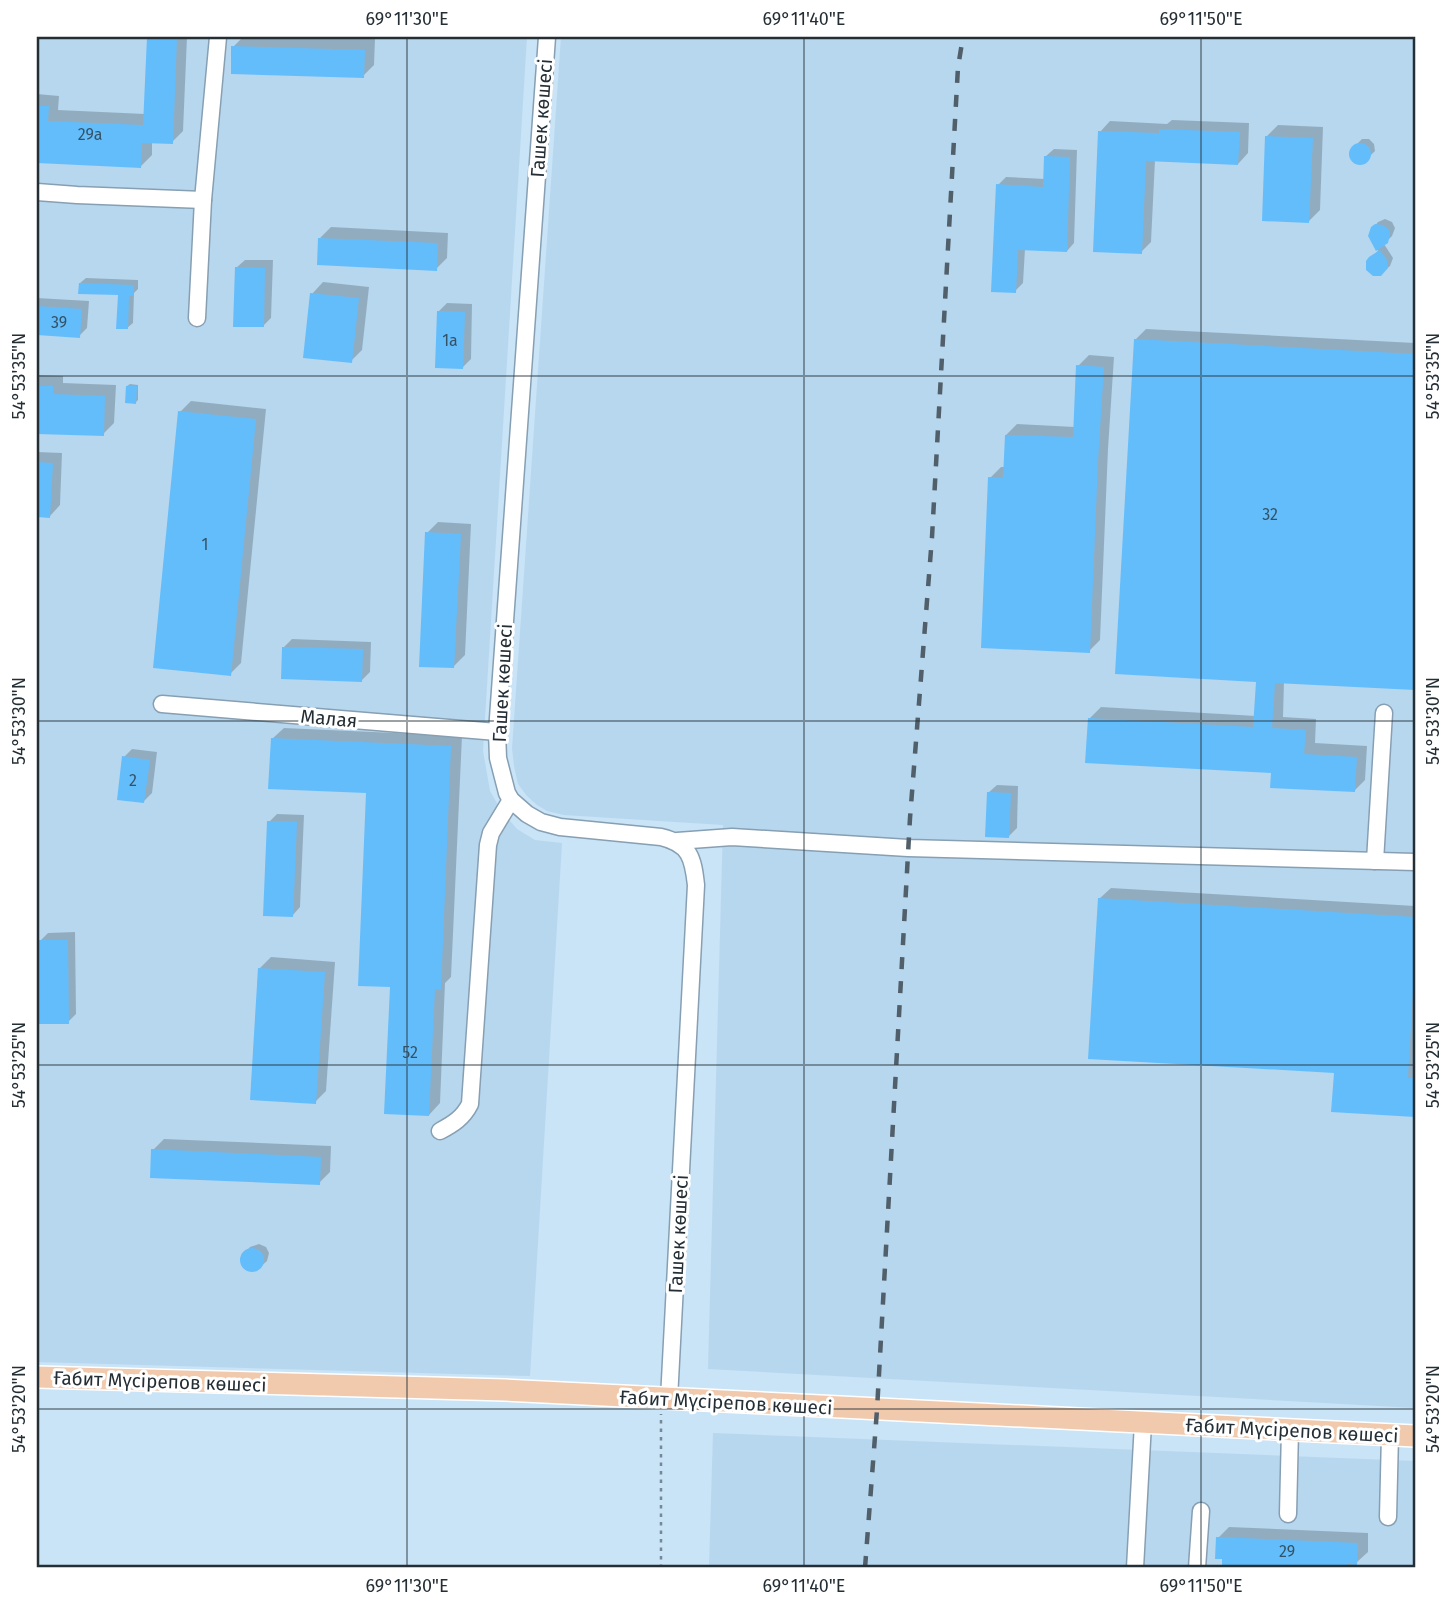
<svg xmlns="http://www.w3.org/2000/svg" width="1452" height="1605" font-family="'Fira Sans',sans-serif">
	<style>
		.built { fill: #b7d7ef }
		.shadow { fill: #0003 }
		.building { fill: #64bdfb }
		.lines { fill: none; stroke-linecap: round; stroke-linejoin: round }
		.minor-casing { stroke: #879fb2; stroke-width: 19 }
		.major-casing { stroke: #fff; stroke-width: 24 }
		.path { stroke: #768896; stroke-width: 2.5; stroke-dasharray: 3.5 5; stroke-linecap: butt }
		.minor { stroke: #fff; stroke-width: 16 }
		.major { stroke: #f1caae; stroke-width: 21 }
		.rail { stroke: #505f69; stroke-width: 4.5; stroke-dasharray: 12 12; stroke-linecap: butt }
		.ticks { fill: none; stroke: #242e35; stroke-width: 2; stroke-opacity: 0.45 }
		.labels { text-anchor: middle; stroke-width: 6; stroke-linejoin: round; paint-order: stroke }
		.number-label { font-size: 16px; fill: #345266 }
		.street-label { font-size: 19px; fill: #242e35; stroke: #fff }
		.neatline { fill: none; stroke: #242e35; stroke-width: 2.5 }
		.ticks-label { font-size: 18px; text-anchor: middle; fill: #242e35 }
	</style>
	<rect width="100%" height="100%" fill="#c9e3f7"/>
	<g class="built">
		<polygon points="37,37 527,37 483,751 490,791 502,812 517,829 535,840 562,843 530,1376 37,1362"/>
		<polygon points="561,37 1415,37 1415,1408 708,1369 723,825 564,815 547,811 537,805 527,796 518,784 514,766 512,748"/>
		<polygon points="713,1433 1415,1461 1415,1568 709,1568"/>
	</g>
	<g class="shadow">
		<polygon points="149,37 187,37 183,131 172,142 152,141 152,155 140,167 37,162 37,94 59,96 58,110 145,114"/>
		<polygon points="243,37 375,39 374,65 363,76 233,47"/>
		<polygon points="1172,120 1249,123 1248,153 1238,164 1155,160 1151,242 1141,252 1100,132 1110,121 1167,124"/>
		<polygon points="1278,125 1323,127 1320,210 1309,221 1267,136"/>
		<polygon points="1362,139 1369,139 1374,144 1375,151 1363,163 1356,163 1351,158 1350,151"/>
		<polygon points="1054,149 1077,150 1074,243 1067,251 1025,249 1023,283 1015,291 998,185 1006,177 1045,179 1046,156"/>
		<polygon points="1385,219 1392,222 1395,228 1392,236 1384,244 1393,258 1390,266 1384,271 1370,258 1378,251 1370,236 1373,228 1378,222"/>
		<polygon points="331,227 448,233 447,258 436,269 320,238"/>
		<polygon points="1415,256 1415,282 1414,282 1414,257"/>
		<polygon points="245,260 273,260 271,318 263,326 236,268"/>
		<polygon points="86,278 138,280 138,289 134,293 133,323 127,328 119,294 80,283"/>
		<polygon points="323,282 369,287 362,350 351,361 312,294"/>
		<polygon points="37,298 89,301 87,328 79,336 37,333"/>
		<polygon points="447,303 472,304 471,359 463,367 438,312"/>
		<polygon points="1146,329 1415,343 1415,689 1284,681 1283,717 1316,719 1315,743 1367,746 1365,780 1354,791 1273,771 1089,719 1101,707 1256,716 1258,680 1135,340"/>
		<polygon points="1089,355 1114,357 1108,449 1100,640 1089,651 990,478 1001,467 1005,467 1006,435 1017,424 1075,427 1078,366"/>
		<polygon points="37,375 63,376 63,383 116,385 114,423 103,434 37,432"/>
		<polygon points="130,384 138,385 138,400 136,402 127,386"/>
		<polygon points="191,401 266,409 241,663 230,674 180,412"/>
		<polygon points="37,452 62,453 60,505 50,516 37,516"/>
		<polygon points="438,522 471,524 465,655 454,666 427,533"/>
		<polygon points="292,639 371,642 370,672 362,680 284,647"/>
		<polygon points="284,728 462,736 451,977 445,983 440,1103 429,1115 392,986 368,792 272,739"/>
		<polygon points="132,749 157,752 152,793 144,801 124,757"/>
		<polygon points="997,785 1018,786 1017,828 1009,836 988,793"/>
		<polygon points="277,814 304,815 300,907 292,916 269,822"/>
		<polygon points="1111,888 1415,906 1415,1116 1333,1111 1336,1072 1099,899"/>
		<polygon points="75,932 76,1014 68,1022 40,941 48,933"/>
		<polygon points="271,957 335,962 326,1091 315,1102 260,968"/>
		<polygon points="164,1139 331,1146 330,1172 319,1183 153,1150"/>
		<polygon points="259,1244 266,1247 269,1253 267,1261 257,1270 253,1271 245,1268 242,1261 245,1253 250,1247"/>
		<polygon points="1229,1527 1368,1533 1368,1552 1357,1562 1357,1568 1224,1568 1224,1557 1218,1538"/>
	</g>
	<g class="building">
		<polygon points="147,37 177,37 173,144 142,143 141,168 37,163 37,106 49,106 48,121 143,125"/>
		<polygon points="231,46 365,50 364,78 231,74"/>
		<polygon points="1159,129 1240,132 1238,165 1146,161 1142,254 1093,252 1098,131 1159,133"/>
		<polygon points="1265,136 1313,138 1309,223 1262,221"/>
		<circle cx="1360" cy="154" r="11"/>
		<polygon points="1044,156 1070,157 1067,252 1018,250 1016,293 991,292 996,184 1043,187"/>
		<polygon points="1375,224 1383,225 1389,230 1390,234 1388,243 1376,251 1368,236 1371,227"/>
		<polygon points="318,238 438,243 437,271 317,265"/>
		<polygon points="1380,250 1387,260 1388,268 1381,276 1373,276 1366,270 1366,261 1369,257"/>
		<polygon points="235,267 265,268 264,327 233,327"/>
		<polygon points="79,283 134,285 133,296 129,296 128,329 116,329 118,295 78,294"/>
		<polygon points="310,293 359,298 352,363 303,358"/>
		<polygon points="37,306 82,309 80,338 37,335"/>
		<polygon points="437,311 465,312 463,369 435,368"/>
		<polygon points="1134,339 1415,354 1415,690 1275,683 1272,728 1306,730 1304,754 1357,757 1355,792 1270,788 1271,773 1085,763 1088,718 1253,727 1256,682 1115,674"/>
		<polygon points="1076,365 1104,367 1098,461 1090,653 981,648 988,477 1003,478 1005,435 1073,437"/>
		<polygon points="37,386 53,386 53,394 105,396 104,436 37,434"/>
		<polygon points="126,386 137,386 136,404 125,403"/>
		<polygon points="178,411 256,419 231,676 153,668"/>
		<polygon points="37,462 53,463 50,518 37,517"/>
		<polygon points="425,532 461,534 454,668 419,667"/>
		<polygon points="282,647 363,649 362,682 281,679"/>
		<polygon points="271,738 451,746 441,990 435,989 429,1116 384,1114 390,987 358,986 366,793 268,789"/>
		<polygon points="122,756 150,760 144,803 117,800"/>
		<polygon points="987,792 1011,793 1009,838 985,837"/>
		<polygon points="267,821 297,822 293,917 263,916"/>
		<polygon points="1098,898 1415,917 1415,957 1408,1078 1415,1078 1415,1117 1331,1112 1334,1073 1088,1059"/>
		<polygon points="38,940 68,940 69,1024 39,1024"/>
		<polygon points="258,968 325,972 316,1104 250,1100"/>
		<polygon points="151,1149 321,1157 320,1185 150,1178"/>
		<circle cx="252" cy="1260" r="12"/>
		<polygon points="1216,1537 1358,1543 1357,1565 1347,1564 1347,1568 1222,1568 1222,1559 1215,1559"/>
	</g>
	<g class="lines">
		<g class="minor-casing">
			<g id="minor">
				<path d="M547 37 497 732 498 758 507 793 511 800 527 814 541 822 560 827 661 837C690 844 693 858 696 885L669 1399"/>
				<polyline points="37,192 77,195 203,200"/>
				<polyline points="197,318 203,200 218,37"/>
				<polyline points="162,704 497,732"/>
				<polyline points="677,841 732,837 908,848 1415,862"/>
				<polyline points="1375,861 1384,713"/>
				<path d="M440 1131C453 1124 463 1118 470 1104L488 845 491 833 511 800"/>
				<polyline points="1288,1514 1290,1430"/>
				<polyline points="1388,1517 1390,1435"/>
				<polyline points="1135,1568 1143,1423"/>
				<polyline points="1197,1568 1201,1511"/>
			</g>
		</g>
		<g class="major-casing">
			<polyline id="major" points="37,1377 505,1390 1415,1436"/>
		</g>
		<polyline class="path" points="661,1568 661,1414"/>
		<use href="#minor" class="minor"/>
		<use href="#major" class="major"/>
		<polyline class="rail" points="865,1568 877,1410 910,818 932,537 958,67 963,37"/>
	</g>
	<path class="ticks" d="M407 37V1568M804 37V1568M1201 37V1568M37 376H1415M37 721H1415M37 1065H1415M37 1409H1415"/>
	<g class="labels">
		<g class="number-label">
			<text x="90" y="140">29а</text>
			<text x="59" y="328">39</text>
			<text x="450" y="346">1а</text>
			<text x="1270" y="520">32</text>
			<text x="205" y="550">1</text>
			<text x="133" y="786">2</text>
			<text x="410" y="1058">52</text>
			<text x="1287" y="1557">29</text>
		</g>
		<g class="street-label">
			<text transform="translate(541 118) rotate(-86)" y="7">Гашек көшесі</text>
			<text transform="translate(502 683) rotate(-87)" y="7">Гашек көшесі</text>
			<text transform="translate(329 718) rotate(5)" y="7">Малая</text>
			<text transform="translate(678 1234) rotate(-87)" y="7">Гашек көшесі</text>
			<text transform="translate(160 1381) rotate(2)" y="7">Ғабит Мүсірепов көшесі</text>
			<text transform="translate(726 1402) rotate(3)" y="7">Ғабит Мүсірепов көшесі</text>
			<text transform="translate(1292 1430) rotate(3)" y="7">Ғабит Мүсірепов көшесі</text>
		</g>
	</g>
	<rect width="1452" height="1605" fill="none" stroke="#ffffff" stroke-width="77"/>
	<rect x="38" y="38" width="1376" height="1528" class="neatline"/>
	<g class="ticks-label">
		<text x="407" y="25">69°11'30"E</text>
		<text x="804" y="25">69°11'40"E</text>
		<text x="1201" y="25">69°11'50"E</text>
		<text transform="translate(19 376) rotate(-90)" y="6">54°53'35"N</text>
		<text transform="translate(1433 376) rotate(-90)" y="6">54°53'35"N</text>
		<text transform="translate(19 721) rotate(-90)" y="6">54°53'30"N</text>
		<text transform="translate(1433 721) rotate(-90)" y="6">54°53'30"N</text>
		<text transform="translate(19 1065) rotate(-90)" y="6">54°53'25"N</text>
		<text transform="translate(1433 1065) rotate(-90)" y="6">54°53'25"N</text>
		<text transform="translate(19 1409) rotate(-90)" y="6">54°53'20"N</text>
		<text transform="translate(1433 1409) rotate(-90)" y="6">54°53'20"N</text>
		<text x="407" y="1592">69°11'30"E</text>
		<text x="804" y="1592">69°11'40"E</text>
		<text x="1201" y="1592">69°11'50"E</text>
	</g>
</svg>
